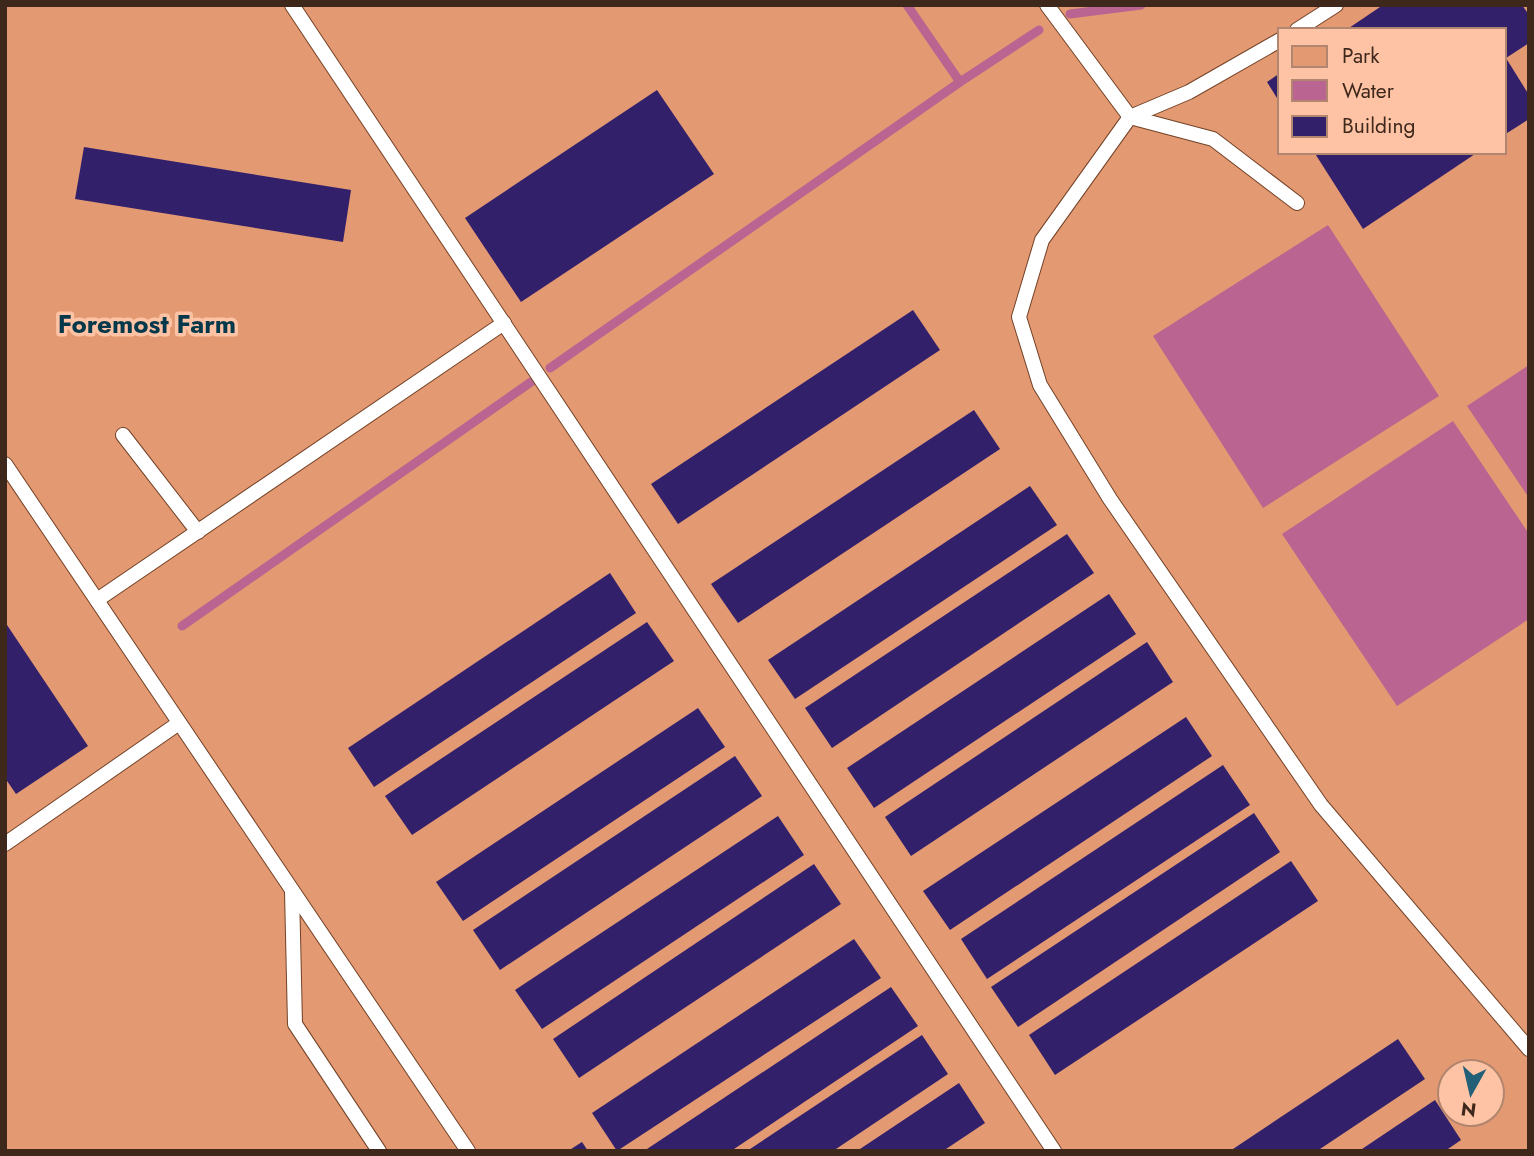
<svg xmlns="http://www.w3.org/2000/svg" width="1534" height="1156" font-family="Jost,sans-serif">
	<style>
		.park { fill: #e39972; fill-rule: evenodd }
		.water { fill: #ba6491 }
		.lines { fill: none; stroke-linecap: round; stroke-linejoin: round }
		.stream { stroke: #ba6491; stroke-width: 9 }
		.building { fill: #32206b }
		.service-casing { stroke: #734227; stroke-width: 16 }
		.service { stroke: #fff; stroke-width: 14 }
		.labels { text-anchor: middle; stroke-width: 7; stroke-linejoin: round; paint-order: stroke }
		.neighbourhood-label { font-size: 26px; font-weight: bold; fill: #04384b; stroke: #fec3a4 }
	</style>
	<rect width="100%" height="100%" fill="#fec3a4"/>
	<path class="park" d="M5 5H1529V1151H5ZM1280 30H1504V152H1280ZM1450 1072H1492V1114H1450Z"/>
	<g class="water">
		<polygon points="1328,225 1439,396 1263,508 1153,336"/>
		<polygon points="1529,365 1529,498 1467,406"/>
		<polygon points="1453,421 1529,534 1529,619 1397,706 1282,534"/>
	</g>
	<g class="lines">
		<g class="stream">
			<polyline points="907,5 960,82"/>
			<polyline points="1070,14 1141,5"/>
			<polyline points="550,368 960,82 1039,30"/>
			<polyline points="182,626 531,382"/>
		</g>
	</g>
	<g class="building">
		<polygon points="1383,5 1522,5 1529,15 1529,43 1506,58 1529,95 1529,119 1504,135 1504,30 1346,30"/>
		<polygon points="1280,73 1280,103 1267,82"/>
		<polygon points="657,90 714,174 521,302 465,218"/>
		<polygon points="84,147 351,190 343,242 75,199"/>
		<polygon points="1314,152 1478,152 1363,229"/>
		<polygon points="913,310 940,350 678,524 651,484"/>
		<polygon points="974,410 1000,449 738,623 711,584"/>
		<polygon points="1030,486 1057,525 795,699 768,660"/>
		<polygon points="1067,534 1094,573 832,748 805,708"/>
		<polygon points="610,573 636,613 374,787 348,748"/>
		<polygon points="1109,594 1136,634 874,808 847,768"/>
		<polygon points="5,622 88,746 16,794 5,778"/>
		<polygon points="647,622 674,661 412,835 385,796"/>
		<polygon points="1147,642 1173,682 911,856 885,817"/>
		<polygon points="698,708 725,747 463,921 436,882"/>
		<polygon points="1186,717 1212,756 950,930 923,891"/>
		<polygon points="735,756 762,796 500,970 473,930"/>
		<polygon points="1223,765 1250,805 987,979 961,939"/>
		<polygon points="1254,813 1280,852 1018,1027 991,987"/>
		<polygon points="778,816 804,855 542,1029 515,990"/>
		<polygon points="1291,861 1318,901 1055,1075 1029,1035"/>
		<polygon points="814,864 841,904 579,1078 553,1039"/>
		<polygon points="854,939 881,978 617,1151 592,1113"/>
		<polygon points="891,987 918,1026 731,1151 644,1151"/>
		<polygon points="922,1035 948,1074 833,1151 747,1151"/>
		<polygon points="1398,1039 1425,1079 1317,1151 1230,1151"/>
		<polygon points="959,1083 985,1123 943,1151 857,1151"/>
		<polygon points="1435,1100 1461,1140 1445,1151 1359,1151"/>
		<polygon points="582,1142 588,1151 568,1151"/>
	</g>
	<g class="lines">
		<g class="service-casing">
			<g id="service">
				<polyline points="292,5 1054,1151"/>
				<polyline points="1047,5 1130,117 1213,139 1297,203"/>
				<polyline points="1297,30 1336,5"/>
				<polyline points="1280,40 1189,92 1130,117 1042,240 1019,317 1040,385 1110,499 1321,805 1529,1049"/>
				<polyline points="123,435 198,532"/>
				<polyline points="5,464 468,1151"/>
				<polyline points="97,600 504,323"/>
				<polyline points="5,844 179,723"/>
				<polyline points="292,891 295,1024 379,1151"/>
			</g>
		</g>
		<use href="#service" class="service"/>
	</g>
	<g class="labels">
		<g class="neighbourhood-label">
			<text x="147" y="333">Foremost Farm</text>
		</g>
	</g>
	<rect width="1534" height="1156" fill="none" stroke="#3e281c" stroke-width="14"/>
	<rect x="1278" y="28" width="228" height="126" fill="#fec3a4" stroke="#b1856e" stroke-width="2"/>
	<rect x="1292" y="46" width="35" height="21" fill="#e39972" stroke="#b1856e" stroke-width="2"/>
	<text x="1342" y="63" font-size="21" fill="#3e281c">Park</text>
	<rect x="1292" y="80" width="35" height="21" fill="#ba6491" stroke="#b1856e" stroke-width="2"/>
	<text x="1342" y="98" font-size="21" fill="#3e281c">Water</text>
	<rect x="1292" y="116" width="35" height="21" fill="#32206b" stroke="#b1856e" stroke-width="2"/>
	<text x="1342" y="133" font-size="21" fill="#3e281c">Building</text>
	<g transform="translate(1471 1093) rotate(188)"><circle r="33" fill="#fec3a4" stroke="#b1856e" stroke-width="2"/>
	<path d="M0-5L12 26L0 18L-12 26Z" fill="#235f77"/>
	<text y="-10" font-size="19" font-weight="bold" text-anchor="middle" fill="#3e281c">N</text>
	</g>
</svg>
